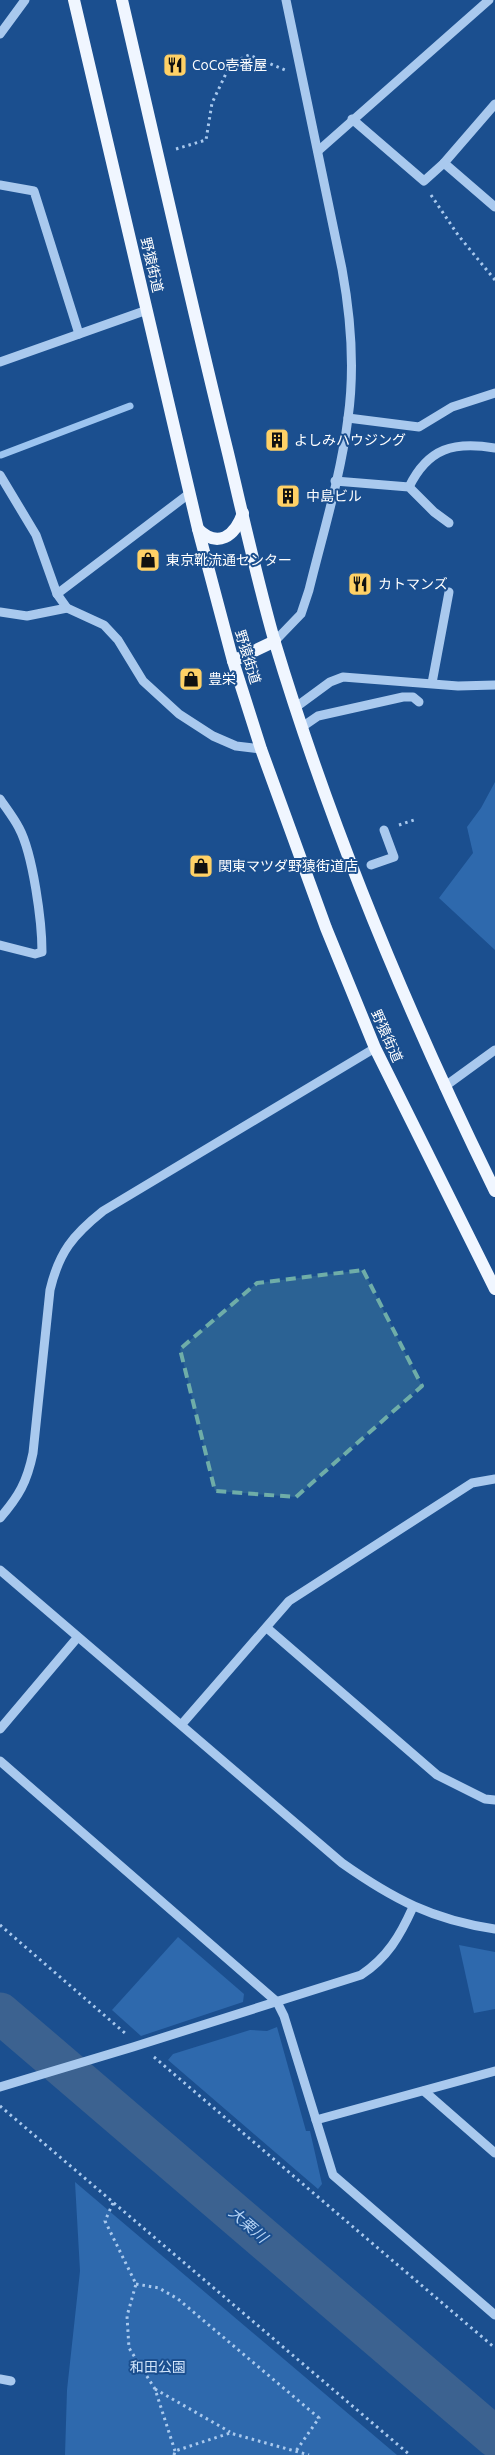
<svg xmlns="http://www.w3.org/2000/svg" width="495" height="2455" font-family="Ubuntu,'Noto Sans JP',sans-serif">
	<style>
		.green { fill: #2e69ad }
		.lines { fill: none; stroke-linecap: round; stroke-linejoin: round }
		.stream { stroke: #9cc4f0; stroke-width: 7 }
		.river { stroke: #3c6290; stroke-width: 41 }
		.path { stroke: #a9c9ee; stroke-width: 3; stroke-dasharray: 2.5 4; stroke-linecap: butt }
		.minor { stroke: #a9c9ee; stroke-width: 9 }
		.major { stroke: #f0f6ff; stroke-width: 12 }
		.marked { fill: #6fada8; fill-opacity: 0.2; stroke: #6fada8; stroke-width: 4; stroke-dasharray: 10 6; stroke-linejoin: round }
		.labels { text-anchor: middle; stroke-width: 4; stroke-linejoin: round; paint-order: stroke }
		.poi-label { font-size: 14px; fill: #fff; stroke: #1b4f8f; text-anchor: start }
		.street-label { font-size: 14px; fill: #fff; stroke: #1b4f8f }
		.park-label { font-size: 14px; fill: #cfe3fa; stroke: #1b4f8f }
		.water-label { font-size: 15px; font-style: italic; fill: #b5d3f5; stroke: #1b4f8f }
	</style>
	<rect width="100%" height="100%" fill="#1b4f8f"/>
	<g class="green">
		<polygon points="495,782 495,950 439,898 473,853 467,827 481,808"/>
		<polygon points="178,1937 244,1994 243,2002 141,2036 112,2010"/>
		<polygon points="459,1945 495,1952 495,2009 474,2013"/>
		<polygon points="277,2027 306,2131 310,2131 322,2184 318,2189 168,2060 173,2054 250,2030 267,2031"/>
		<polygon points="75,2182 397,2455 65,2455 67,2390 80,2271"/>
	</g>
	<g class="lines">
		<polyline class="stream" points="1,455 130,406"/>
		<polyline class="river" points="0,2013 495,2437"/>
		<g class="path">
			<polyline points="176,149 206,140 212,103 231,63 249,55 285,70"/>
			<polyline points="431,195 458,235 495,280"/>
			<polyline points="399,825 417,819"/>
			<polyline points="0,1925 126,2034"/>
			<polyline points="154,2057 495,2348"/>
			<polyline points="0,2106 410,2455"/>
			<polyline points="113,2203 105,2221 136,2284 127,2316 129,2348 155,2389 175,2451"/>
			<polyline points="136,2284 159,2288 178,2299 319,2418 296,2451"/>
			<polyline points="155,2389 230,2432"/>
			<polyline points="174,2455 175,2451 230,2433 309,2455"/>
		</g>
		<g class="minor">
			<polyline points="0,34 25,0"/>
			<polyline points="352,119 424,181 444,163 495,104"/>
			<polyline points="318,151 489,0"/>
			<polyline points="444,163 495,207"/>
			<polyline points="0,185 34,191 79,334"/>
			<polyline points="0,362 147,310"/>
			<polyline points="348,418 419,427 452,407 495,393"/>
			<polyline points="0,475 36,535 57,594 67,608 104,625 118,640 143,681 179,714 213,736 236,746 261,749"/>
			<polyline points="335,481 409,487 434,512 449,523"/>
			<path d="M409 487C428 448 454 441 495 448"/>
			<polyline points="57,594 190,493"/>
			<polyline points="0,612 27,616 67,608"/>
			<path d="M275 641 301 614 309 590C323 533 341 475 348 418 355 368 351 318 342 269L286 0"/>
			<polyline points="432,683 449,592"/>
			<polyline points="296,707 330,682 343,677 458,686 495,685"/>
			<polyline points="302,727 318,716 403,697 413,697 419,702"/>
			<path d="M0 799C6 808 14 818 19 828 33 854 42 922 42 952L35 954 0 945"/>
			<polyline points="371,865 394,857 384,830"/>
			<polyline points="444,1087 495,1050"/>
			<path d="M0 1518C19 1496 27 1482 33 1453L50 1290C59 1252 73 1235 103 1211L375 1048"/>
			<path d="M0 1570 342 1863C393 1899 433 1920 495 1929"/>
			<polyline points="267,1628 437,1775 485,1799 495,1800"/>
			<polyline points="182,1724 289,1601 472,1483 495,1479"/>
			<polyline points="0,1729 77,1638"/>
			<polyline points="0,1761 277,2002 284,2016 333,2175 495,2315"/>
			<path d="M0 2087 133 2047 361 1975C387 1958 400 1936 413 1907"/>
			<polyline points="424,2091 495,2153"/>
			<polyline points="316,2120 495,2071"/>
			<polyline points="0,2379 11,2381"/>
		</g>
		<g class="major">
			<polyline points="74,0 198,529 233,661 261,749 326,928 375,1048 495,1289"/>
			<path d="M122 0C157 151 191 303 228 453 243 516 257 580 275 643 332 832 408 1014 495 1191"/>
			<path d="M198 529C218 549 235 536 243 513"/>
			<polyline points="233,661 275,641"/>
		</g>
	</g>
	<path class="marked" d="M363 1270 422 1386 296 1497 215 1491 180 1349 257 1283Z"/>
	<defs>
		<g id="restaurant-square" transform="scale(1.25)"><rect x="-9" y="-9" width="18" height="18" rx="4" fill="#ffd166" stroke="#1b4f8f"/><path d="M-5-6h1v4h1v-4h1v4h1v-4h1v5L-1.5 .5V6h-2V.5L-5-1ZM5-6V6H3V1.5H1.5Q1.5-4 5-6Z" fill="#111"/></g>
		<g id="building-square" transform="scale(1.25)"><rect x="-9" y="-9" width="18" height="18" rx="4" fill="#ffd166" stroke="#1b4f8f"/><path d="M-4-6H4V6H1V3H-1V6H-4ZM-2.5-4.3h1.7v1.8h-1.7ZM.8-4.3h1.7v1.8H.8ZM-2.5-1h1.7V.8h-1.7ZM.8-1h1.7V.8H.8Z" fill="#111"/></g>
		<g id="shop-square" transform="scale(1.25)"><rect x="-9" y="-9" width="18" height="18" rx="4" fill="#ffd166" stroke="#1b4f8f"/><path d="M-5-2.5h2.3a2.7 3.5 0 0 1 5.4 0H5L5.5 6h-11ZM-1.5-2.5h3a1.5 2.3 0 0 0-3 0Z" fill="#111"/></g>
	</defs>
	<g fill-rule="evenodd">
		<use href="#restaurant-square" x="175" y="65"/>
		<use href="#building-square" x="277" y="440"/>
		<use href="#building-square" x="288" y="496"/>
		<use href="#shop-square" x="148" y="560"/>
		<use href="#restaurant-square" x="360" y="584"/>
		<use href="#shop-square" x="191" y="679"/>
		<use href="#shop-square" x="201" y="866"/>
	</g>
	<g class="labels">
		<g class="poi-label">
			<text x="192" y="70">CoCo壱番屋</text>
			<text x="294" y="445">よしみハウジング</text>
			<text x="306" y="501">中島ビル</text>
			<text x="166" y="565">東京靴流通センター</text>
			<text x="378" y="589">カトマンズ</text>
			<text x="208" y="684">豊栄</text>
			<text x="218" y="871">関東マツダ野猿街道店</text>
		</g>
		<g class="street-label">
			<text transform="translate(152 265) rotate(77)" y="5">野猿街道</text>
			<text transform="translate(248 657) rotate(73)" y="5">野猿街道</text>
			<text transform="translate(387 1036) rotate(66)" y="5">野猿街道</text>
		</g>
		<g class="park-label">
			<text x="158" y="2372">和田公園</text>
		</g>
		<g class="water-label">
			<text transform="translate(248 2225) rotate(41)" y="5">大栗川</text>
		</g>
	</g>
</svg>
